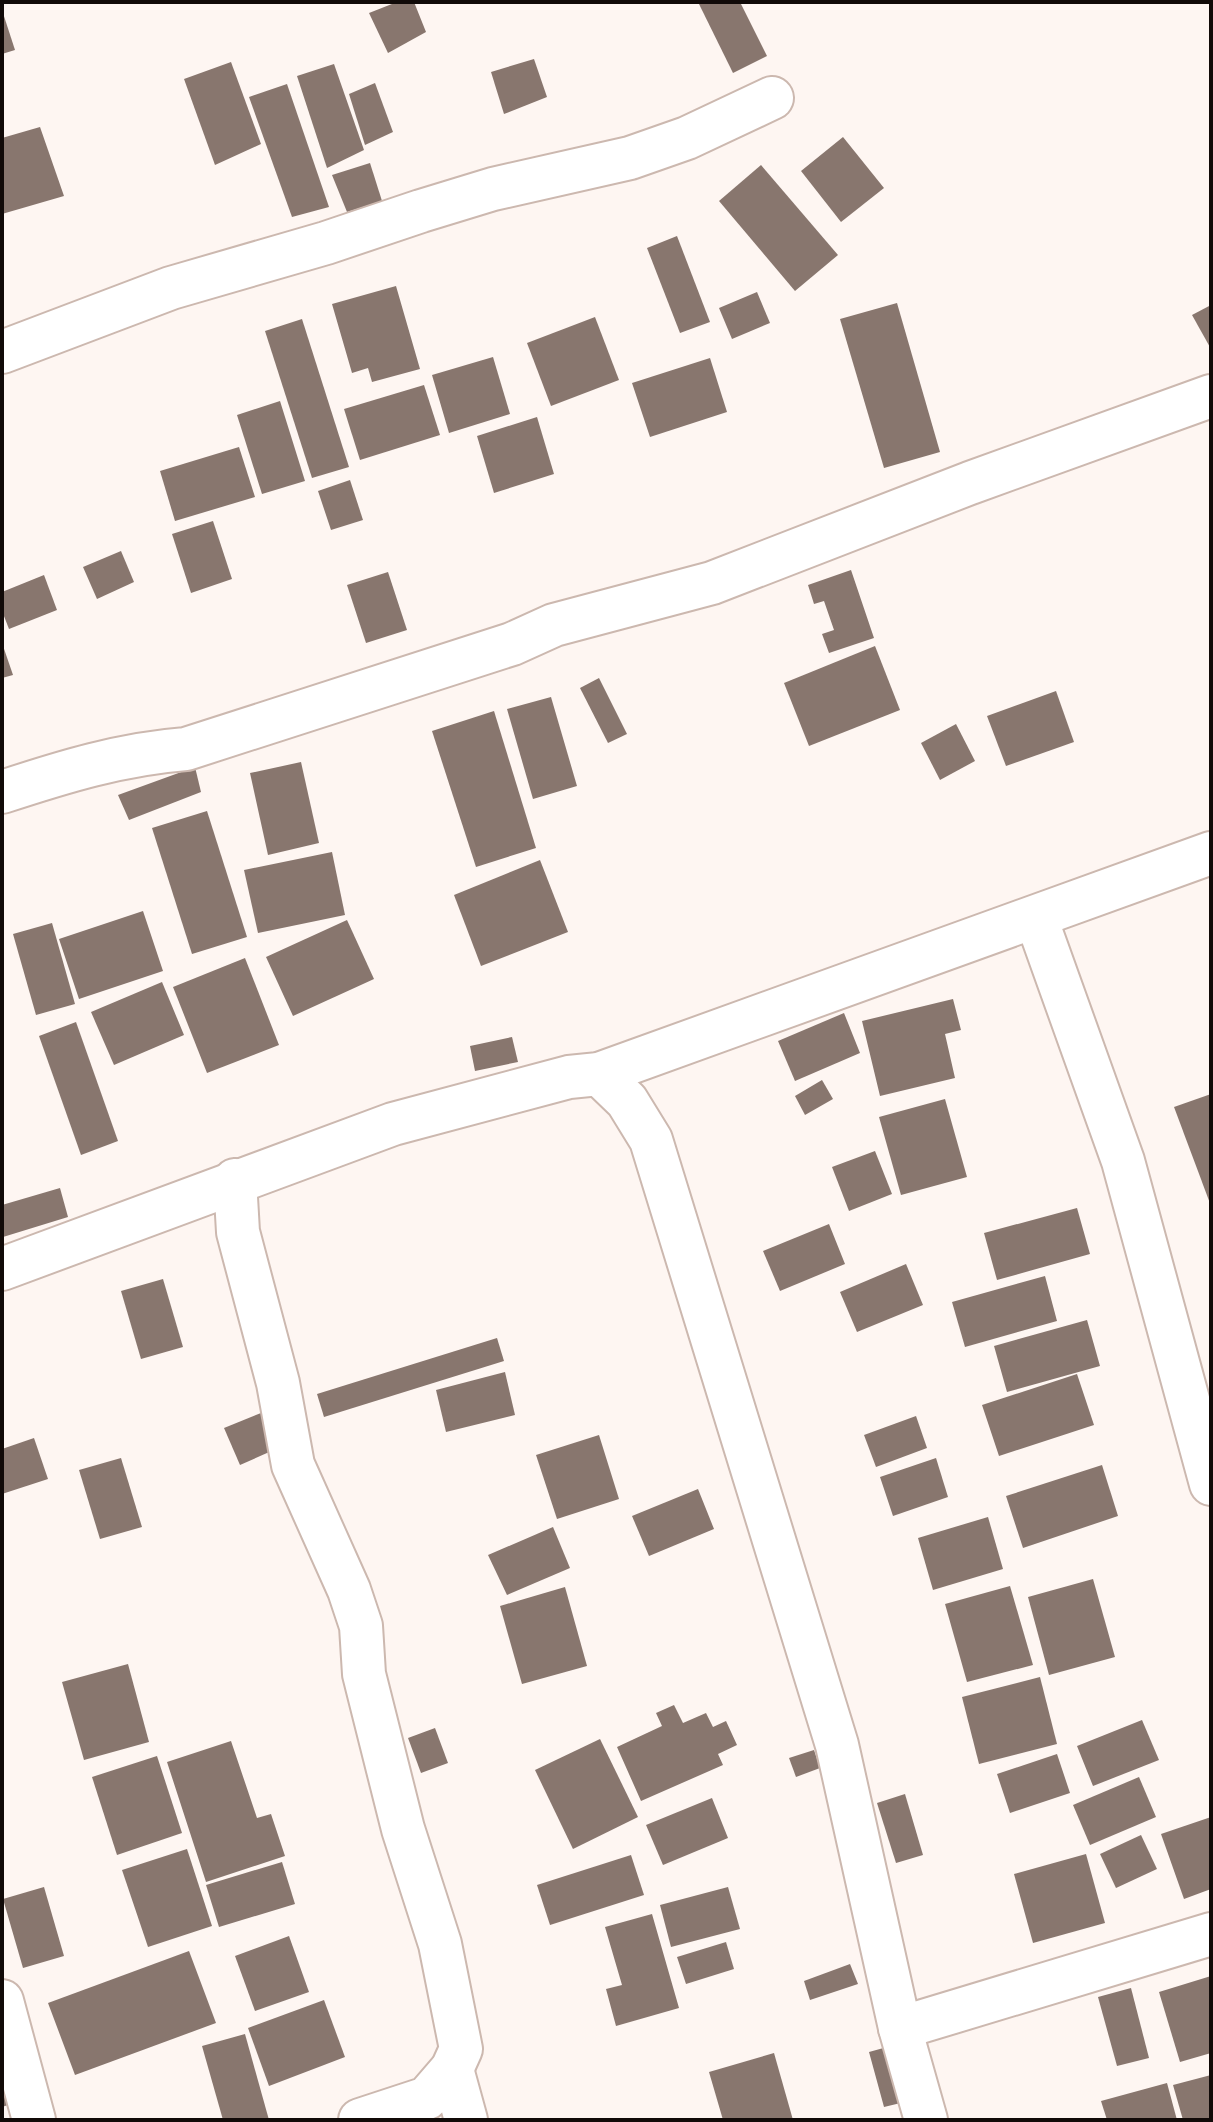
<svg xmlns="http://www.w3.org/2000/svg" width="1213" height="2122" viewBox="0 0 1213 2122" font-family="Jost,sans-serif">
<rect width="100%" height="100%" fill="#fef6f2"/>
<g fill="#88766e">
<path d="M397 2H414L426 32 388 53 369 13Z"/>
<path d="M698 2H740L767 56 733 73Z"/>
<path d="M2 10 15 50 2 54Z"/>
<path d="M534 59 547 97 504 114 491 72Z"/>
<path d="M231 62 261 144 215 165 184 79Z"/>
<path d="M334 64 364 150 327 168 297 76Z"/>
<path d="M375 83 393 132 365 145 349 94Z"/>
<path d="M287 84 329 207 292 217 249 97Z"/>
<path d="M40 127 64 196 2 214V138Z"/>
<path d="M843 137 884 188 841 222 801 171Z"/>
<path d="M370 163 382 201 347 212 332 175Z"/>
<path d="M761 165 838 255 795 291 719 201Z"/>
<path d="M677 236 710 322 680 333 647 248Z"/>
<path d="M396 286 420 369 372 382 368 368 352 373 332 304Z"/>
<path d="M757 292 770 323 732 339 719 308Z"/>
<path d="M897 303 940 452 884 468 840 319Z"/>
<path d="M1211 305V349L1192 315Z"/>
<path d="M595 317 619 380 551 406 527 343Z"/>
<path d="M302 319 349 467 312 478 265 331Z"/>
<path d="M493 357 510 414 449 433 432 375Z"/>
<path d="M710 358 727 412 650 437 632 383Z"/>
<path d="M424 385 440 435 360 460 344 409Z"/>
<path d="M280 401 305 481 262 494 237 415Z"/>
<path d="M537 417 554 474 494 493 477 436Z"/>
<path d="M239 447 255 497 175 521 160 471Z"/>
<path d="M350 480 363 520 331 530 318 491Z"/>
<path d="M213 521 232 579 191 593 172 534Z"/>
<path d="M121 551 134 582 97 599 83 567Z"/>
<path d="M851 570 874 638 829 653 822 634 834 630 824 601 814 604 808 585Z"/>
<path d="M388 572 407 630 366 643 347 585Z"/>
<path d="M44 575 57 610 9 629 2 611V592Z"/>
<path d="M2 643 13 675 2 678Z"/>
<path d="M875 646 900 710 809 746 784 683Z"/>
<path d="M599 678 627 734 608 743 580 688Z"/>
<path d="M1056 691 1074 742 1006 766 987 716Z"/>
<path d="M551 697 577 786 533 799 507 709Z"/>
<path d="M494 711 536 848 476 867 432 731Z"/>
<path d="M956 724 975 761 940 780 921 743Z"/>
<path d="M301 762 319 843 268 855 250 773Z"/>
<path d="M195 767 201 792 129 820 118 795Z"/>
<path d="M207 811 247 937 192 954 152 828Z"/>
<path d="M332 852 345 915 258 933 244 870Z"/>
<path d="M540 860 568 932 481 966 454 895Z"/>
<path d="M143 911 163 971 79 999 59 939Z"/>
<path d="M347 920 374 979 293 1016 266 957Z"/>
<path d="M52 923 75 1004 36 1015 13 934Z"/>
<path d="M245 958 279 1045 207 1073 173 987Z"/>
<path d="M162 982 184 1035 114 1065 91 1012Z"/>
<path d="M953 999 961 1030 945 1034 955 1078 880 1096 862 1021Z"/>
<path d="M844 1013 860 1053 795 1081 778 1041Z"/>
<path d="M76 1022 118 1141 81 1155 39 1036Z"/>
<path d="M512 1037 518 1062 475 1071 470 1046Z"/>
<path d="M822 1080 833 1099 805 1115 795 1096Z"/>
<path d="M1211 1094V1206L1174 1107Z"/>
<path d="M945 1099 967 1177 901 1195 879 1117Z"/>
<path d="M875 1151 892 1194 849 1211 832 1167Z"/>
<path d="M60 1188 68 1217 3 1237 2 1205Z"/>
<path d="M1077 1208 1090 1254 997 1280 984 1233Z"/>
<path d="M829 1224 845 1264 780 1291 763 1251Z"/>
<path d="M906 1264 923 1305 857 1332 840 1292Z"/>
<path d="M1045 1276 1057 1321 965 1347 952 1302Z"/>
<path d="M163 1279 183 1347 141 1359 121 1291Z"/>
<path d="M1087 1320 1100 1366 1007 1392 994 1346Z"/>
<path d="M497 1338 504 1361 324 1417 317 1394Z"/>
<path d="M505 1372 515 1415 446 1432 436 1390Z"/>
<path d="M1077 1374 1094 1425 999 1456 982 1405Z"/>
<path d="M261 1413 276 1449 240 1465 224 1428Z"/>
<path d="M916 1416 927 1448 876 1467 864 1435Z"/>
<path d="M599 1435 619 1499 557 1519 536 1455Z"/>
<path d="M34 1438 48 1479 2 1494V1449Z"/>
<path d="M121 1458 142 1527 100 1539 79 1470Z"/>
<path d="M936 1458 948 1497 893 1516 880 1477Z"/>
<path d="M1102 1465 1118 1516 1023 1548 1006 1496Z"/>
<path d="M698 1489 714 1529 649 1556 632 1516Z"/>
<path d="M988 1517 1003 1569 933 1590 918 1538Z"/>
<path d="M553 1527 570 1568 507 1595 488 1555Z"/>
<path d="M1093 1579 1115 1657 1049 1675 1028 1597Z"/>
<path d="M1010 1586 1033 1665 967 1682 945 1604Z"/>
<path d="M565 1587 587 1666 522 1684 500 1606Z"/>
<path d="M128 1664 149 1742 84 1760 62 1682Z"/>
<path d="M1040 1677 1057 1744 979 1764 962 1697Z"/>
<path d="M674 1705 683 1723 706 1713 713 1727 726 1721 737 1745 718 1754 723 1765 641 1801 617 1747 662 1726 656 1713Z"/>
<path d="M1142 1720 1159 1760 1093 1786 1077 1746Z"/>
<path d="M435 1728 448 1763 421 1773 408 1738Z"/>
<path d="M600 1739 638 1817 573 1849 535 1770Z"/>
<path d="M231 1741 257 1818 271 1814 285 1856 206 1882 167 1762Z"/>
<path d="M814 1750 820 1768 796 1777 789 1758Z"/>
<path d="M1057 1754 1070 1793 1010 1813 997 1774Z"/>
<path d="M157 1756 182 1833 117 1855 92 1777Z"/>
<path d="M1139 1777 1156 1817 1090 1845 1073 1805Z"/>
<path d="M905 1794 923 1855 896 1863 877 1803Z"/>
<path d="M712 1798 728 1838 663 1865 646 1825Z"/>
<path d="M1211 1817V1889L1184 1899 1161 1834Z"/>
<path d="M1141 1835 1157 1869 1116 1888 1100 1854Z"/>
<path d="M187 1849 212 1926 148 1947 122 1870Z"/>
<path d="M1086 1854 1105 1923 1033 1943 1014 1874Z"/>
<path d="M631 1855 644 1895 550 1925 537 1885Z"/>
<path d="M282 1862 295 1904 219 1927 206 1885Z"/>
<path d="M44 1887 64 1956 23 1968 3 1899Z"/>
<path d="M728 1887 740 1929 671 1947 660 1905Z"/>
<path d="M652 1914 679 2008 616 2026 606 1989 622 1985 605 1927Z"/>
<path d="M289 1936 309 1992 255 2011 235 1956Z"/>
<path d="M726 1942 734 1969 686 1984 677 1957Z"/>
<path d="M189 1951 216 2023 75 2075 48 2003Z"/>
<path d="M850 1964 858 1984 810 2000 804 1981Z"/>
<path d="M1211 1976V2053L1180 2062 1159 1992Z"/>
<path d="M1131 1988 1149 2058 1117 2066 1098 1997Z"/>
<path d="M324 2000 345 2057 269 2086 248 2028Z"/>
<path d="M245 2034 269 2120H223L202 2046Z"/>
<path d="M898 2044 913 2100 884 2107 869 2052Z"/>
<path d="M2 2053 17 2102 2 2107Z"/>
<path d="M774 2053 793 2120H723L709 2072Z"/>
<path d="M1211 2075V2120H1183L1173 2085Z"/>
<path d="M1167 2083 1177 2120H1107L1101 2101Z"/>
</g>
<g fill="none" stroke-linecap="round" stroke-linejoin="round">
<g stroke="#ccb8af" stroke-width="46">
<g id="minor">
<path d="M2 352 171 288 326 243 421 211 493 189 630 158 687 138 772 98"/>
<path d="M2 792C63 772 121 754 186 749L512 644 554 625 712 583 970 483 1211 396"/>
<path d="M1036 918 1123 1161 1211 1484"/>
<path d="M599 1074 627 1101 651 1140 837 1745 900 2028 926 2120"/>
<path d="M235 1180 238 1232 278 1383 293 1465 349 1590 361 1626 364 1674 403 1829 440 1944 461 2049 452 2069 427 2098 360 2120"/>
<path d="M2 1269 393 1124 569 1077 599 1074 1211 853"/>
<path d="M2 2001 34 2120"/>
<path d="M900 2028 1211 1934"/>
<path d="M452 2069 466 2120"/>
</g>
</g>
<use href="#minor" stroke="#fff" stroke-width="42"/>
</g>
<rect width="1213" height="2122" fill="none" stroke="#110a08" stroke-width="8"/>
</svg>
